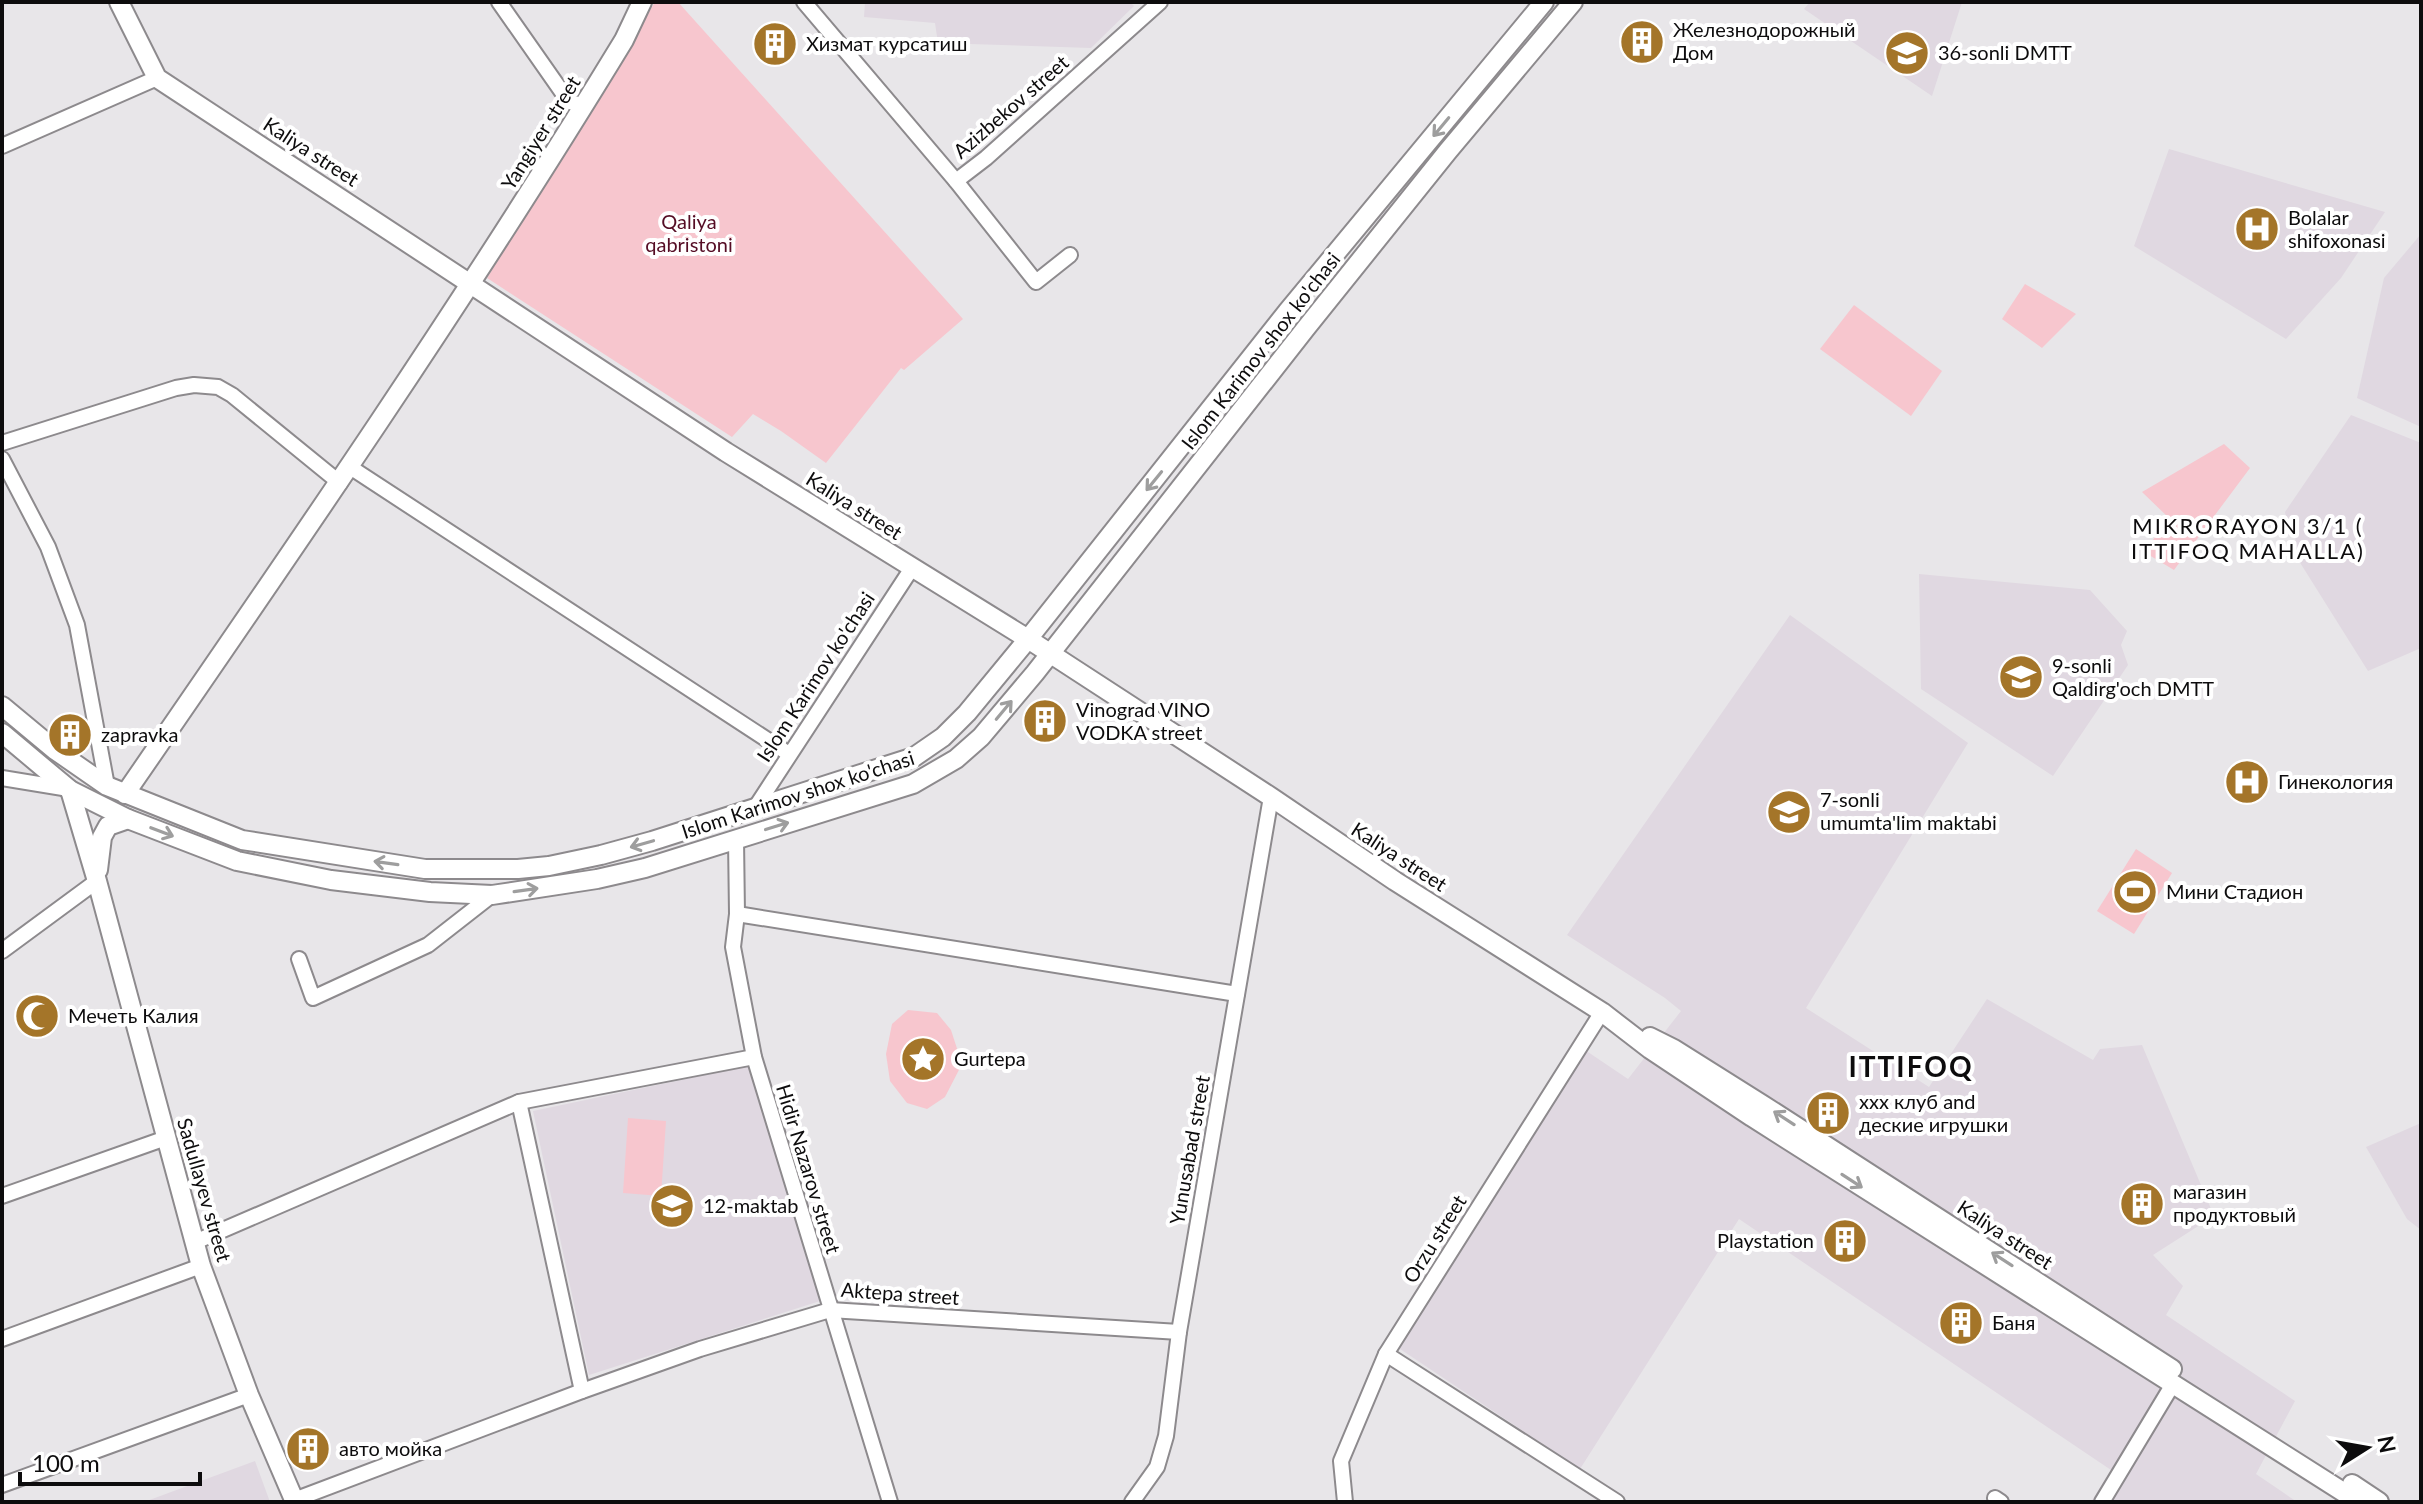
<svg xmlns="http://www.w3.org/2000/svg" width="2423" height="1504" viewBox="0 0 2423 1504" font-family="Lato,sans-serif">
<rect width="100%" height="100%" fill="#e8e6e9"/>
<g fill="#e0d8e1">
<path d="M865 2H1130L1134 6 1091 48 938 43 935 23 864 17Z"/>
<path d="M1810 2H1962L1932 96 1804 9Z"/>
<path d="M2169 149 2385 212 2341 278 2286 339 2134 246Z"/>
<path d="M2421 234V427L2357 398 2384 278Z"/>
<path d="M2351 415 2421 443V648L2368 671 2294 553 2296 534 2281 523 2286 517 2285 512Z"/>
<path d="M1919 574 2090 590 2127 631 2121 645 2128 665 2053 776 1921 689Z"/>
<path d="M1790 615 1968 743 1806 1008 1929 1087 1987 999 2093 1060 2100 1049 2142 1045 2214 1216 2153 1255 2183 1286 2166 1315 2295 1401 2256 1474 2297 1502H2091L2111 1470 1739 1219 1580 1469 1397 1347 1585 1050 1628 1079 1681 1011 1665 998 1567 935Z"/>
<path d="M748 1066 820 1301 589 1375 533 1111Z"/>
<path d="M2421 1123V1230L2407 1219 2366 1147Z"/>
<path d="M255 1461 270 1502H144Z"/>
</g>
<g fill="#f7c6ce">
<path d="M655 2H678L963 319 904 370 901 368 826 463 781 431 753 414 732 437 487 278Z"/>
<path d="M2025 284 2076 314 2042 348 2002 319Z"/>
<path d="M1854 305 1942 371 1911 416 1820 349Z"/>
<path d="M2224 444 2250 468 2174 570 2144 552 2169 518 2142 492Z"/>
<path d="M2136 849 2172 873 2134 934 2097 911Z"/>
<path d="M908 1010 937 1013 951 1030 962 1064 945 1097 927 1109 907 1103 890 1081 886 1054 892 1024Z"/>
<path d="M628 1118 666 1121 661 1196 623 1193Z"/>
</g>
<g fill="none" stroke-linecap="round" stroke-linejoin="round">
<g stroke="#8d8a8d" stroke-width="18">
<g id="street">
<path d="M499 2 569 102 584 105"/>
<path d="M804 2 956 181 986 158 1160 2"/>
<path d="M2 146 157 78"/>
<path d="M956 181 1036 282 1070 255"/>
<path d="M2 443 176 388 194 385 218 387 232 395 340 483"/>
<path d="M2 459 48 547 77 625 107 786"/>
<path d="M350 467 789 754"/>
<path d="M2 778 69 789"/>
<path d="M755 808 912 568"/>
<path d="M736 839 737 914 733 947 754 1057 890 1502"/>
<path d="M737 914 1237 994"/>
<path d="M2 951 97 881"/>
<path d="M299 959 313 998 428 945 492 895"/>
<path d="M519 1102 582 1391"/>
<path d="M2 1196 166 1138"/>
<path d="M195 1242 519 1102 754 1057"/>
<path d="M2 1339 201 1266"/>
<path d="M1386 1354 1617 1502"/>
<path d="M2 1485 249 1395"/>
<path d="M1995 1498 2001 1502"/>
<path d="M294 1500 582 1391 700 1349 830 1310 1179 1332"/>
<path d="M1132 1502 1157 1467 1166 1436 1179 1332 1271 797"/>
<path d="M1345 1502 1341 1461 1386 1354 1602 1012"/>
<path d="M2102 1502 2173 1384"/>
</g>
</g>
<g stroke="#8d8a8d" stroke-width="22">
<g id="secondary">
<path d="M119 2 157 78 726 452 1028 639 1271 797 1395 881 1602 1012 1650 1049 1752 1117 2359 1502"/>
<path d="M2 706 55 750 107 786 242 840 425 869H518L549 866 601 855 652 841 914 757 943 737 967 713 1028 639 1287 312 1544 2"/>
<path d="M2 733 70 790 128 819 237 861 331 880 430 892 492 895 597 879 645 868 913 784 956 759 981 737 1035 673 1306 328 1448 151 1573 2"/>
<path d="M70 790 97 881 201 1266 249 1395 295 1502"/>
<path d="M125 794C296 546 467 298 624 40L642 2"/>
<path d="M98 870 102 837 108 826 128 819"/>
<path d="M1650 1037 1674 1049 1763 1105 2172 1369"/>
<path d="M2352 1484 2379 1502"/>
</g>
</g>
<use href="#street" stroke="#fff" stroke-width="14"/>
<use href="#secondary" stroke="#fff" stroke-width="18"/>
</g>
<defs><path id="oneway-shaft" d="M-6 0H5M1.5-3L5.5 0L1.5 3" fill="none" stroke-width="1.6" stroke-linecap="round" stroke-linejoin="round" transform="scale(2)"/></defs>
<g stroke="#9e9e9e">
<use href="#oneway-shaft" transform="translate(1441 127) rotate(130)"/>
<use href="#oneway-shaft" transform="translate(1154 481) rotate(129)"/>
<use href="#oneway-shaft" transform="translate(1004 710) rotate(-50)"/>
<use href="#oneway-shaft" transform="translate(777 826) rotate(-17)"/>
<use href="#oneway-shaft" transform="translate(162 832) rotate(21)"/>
<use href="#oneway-shaft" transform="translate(642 844) rotate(164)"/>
<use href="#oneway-shaft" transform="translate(386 863) rotate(-172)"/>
<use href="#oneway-shaft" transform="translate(526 890) rotate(-8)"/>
<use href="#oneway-shaft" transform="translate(1784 1118) rotate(-147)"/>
<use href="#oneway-shaft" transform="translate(1852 1181) rotate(33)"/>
<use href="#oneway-shaft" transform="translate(2002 1259) rotate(-147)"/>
</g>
<defs>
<g id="building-disc" transform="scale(2.3)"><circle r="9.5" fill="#a47529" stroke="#fff"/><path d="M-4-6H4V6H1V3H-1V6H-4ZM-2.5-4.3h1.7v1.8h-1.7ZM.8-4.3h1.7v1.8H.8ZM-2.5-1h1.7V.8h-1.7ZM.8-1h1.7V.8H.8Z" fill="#fff"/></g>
<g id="school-disc" transform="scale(2.3)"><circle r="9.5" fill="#a47529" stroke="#fff"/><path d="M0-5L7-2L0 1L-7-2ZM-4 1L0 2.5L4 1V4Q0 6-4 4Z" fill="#fff"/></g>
<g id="hospital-disc" transform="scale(2.3)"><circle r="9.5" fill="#a47529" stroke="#fff"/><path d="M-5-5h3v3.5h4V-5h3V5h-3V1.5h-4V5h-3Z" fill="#fff"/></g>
<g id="stadium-disc" transform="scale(2.3)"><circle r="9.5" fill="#a47529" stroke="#fff"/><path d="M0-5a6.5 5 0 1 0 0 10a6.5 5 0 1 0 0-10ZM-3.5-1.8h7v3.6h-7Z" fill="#fff"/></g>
<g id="mosque-disc" transform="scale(2.3)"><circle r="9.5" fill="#a47529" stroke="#fff"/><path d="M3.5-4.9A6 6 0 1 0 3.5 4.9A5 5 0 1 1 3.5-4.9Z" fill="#fff"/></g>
<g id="sight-disc" transform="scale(2.3)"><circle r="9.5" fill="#a47529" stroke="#fff"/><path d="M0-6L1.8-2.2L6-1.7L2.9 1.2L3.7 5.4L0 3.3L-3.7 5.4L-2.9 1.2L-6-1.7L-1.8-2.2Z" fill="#fff"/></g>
</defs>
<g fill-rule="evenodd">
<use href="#building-disc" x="1642" y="42"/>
<use href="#building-disc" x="775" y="44"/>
<use href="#school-disc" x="1907" y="53"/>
<use href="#hospital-disc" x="2257" y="229"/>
<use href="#school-disc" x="2021" y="677"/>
<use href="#building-disc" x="1045" y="721"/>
<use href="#building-disc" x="70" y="735"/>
<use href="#hospital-disc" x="2247" y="782"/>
<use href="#school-disc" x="1789" y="812"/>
<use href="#stadium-disc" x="2135" y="892"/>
<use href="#mosque-disc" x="37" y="1016"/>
<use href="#sight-disc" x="923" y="1059"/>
<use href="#building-disc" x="1828" y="1113"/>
<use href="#building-disc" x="2142" y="1204"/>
<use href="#school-disc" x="672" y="1206"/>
<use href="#building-disc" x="1845" y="1241"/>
<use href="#building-disc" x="1961" y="1323"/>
<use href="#building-disc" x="308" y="1449"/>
</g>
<g text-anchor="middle" stroke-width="8" stroke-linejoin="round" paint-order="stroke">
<g font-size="20" fill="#0d0c0d" stroke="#fff" text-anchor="start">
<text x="1673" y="37">Железнодорожный<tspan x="1673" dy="23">Дом</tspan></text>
<text x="806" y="51">Хизмат курсатиш</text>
<text x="1938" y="60">36-sonli DMTT</text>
<text x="2288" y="225">Bolalar<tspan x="2288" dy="23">shifoxonasi</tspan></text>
<text x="2052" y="673">9-sonli<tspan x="2052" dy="23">Qaldirg'och DMTT</tspan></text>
<text x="1076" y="717">Vinograd VINO<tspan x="1076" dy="23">VODKA street</tspan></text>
<text x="101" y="742">zapravka</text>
<text x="2278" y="789">Гинекология</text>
<text x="1820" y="807">7-sonli<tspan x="1820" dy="23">umumta'lim maktabi</tspan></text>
<text x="2166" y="899">Мини Стадион</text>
<text x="68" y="1023">Мечеть Калия</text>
<text x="954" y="1066">Gurtepa</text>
<text x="1859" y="1109">ххх клуб and<tspan x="1859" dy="23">деские игрушки</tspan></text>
<text x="2173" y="1199">магазин<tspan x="2173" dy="23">продуктовый</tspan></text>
<text x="703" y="1213">12-maktab</text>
<text x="1814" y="1248" text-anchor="end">Playstation</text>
<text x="1992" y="1330">Баня</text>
<text x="339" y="1456">авто мойка</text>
</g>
<g font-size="20" fill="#0d0c0d" stroke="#fff">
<text transform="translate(1011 107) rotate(-41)" y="7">Azizbekov street</text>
<text transform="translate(541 133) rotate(-58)" y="7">Yangiyer street</text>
<text transform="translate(311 152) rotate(33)" y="7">Kaliya street</text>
<text transform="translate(1261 351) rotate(-52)" y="7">Islom Karimov shox ko'chasi</text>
<text transform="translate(854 506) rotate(32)" y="7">Kaliya street</text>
<text transform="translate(816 677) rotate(-57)" y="7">Islom Karimov ko'chasi</text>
<text transform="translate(798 795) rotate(-18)" y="7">Islom Karimov shox ko'chasi</text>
<text transform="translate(1399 857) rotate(33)" y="7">Kaliya street</text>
<text transform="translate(1190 1150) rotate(-80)" y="7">Yunusabad street</text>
<text transform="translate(808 1169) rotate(73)" y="7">Hidir Nazarov street</text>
<text transform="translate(204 1190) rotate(74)" y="7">Sadullayev street</text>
<text transform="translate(2005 1235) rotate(33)" y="7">Kaliya street</text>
<text transform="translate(1435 1239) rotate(-58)" y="7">Orzu street</text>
<text transform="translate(900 1294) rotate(4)" y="7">Aktepa street</text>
</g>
<g font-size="20" fill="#550d25" stroke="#fff">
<text x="689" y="229">Qaliya<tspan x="689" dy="23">qabristoni</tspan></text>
</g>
<g font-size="22" letter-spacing="2" fill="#0d0c0d" stroke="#fff">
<text x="2248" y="534">MIKRORAYON 3/1 (<tspan x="2248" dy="25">ITTIFOQ MAHALLA)</tspan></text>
</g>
<g font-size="28" font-weight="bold" letter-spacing="2" fill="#0d0c0d" stroke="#fff">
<text x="1911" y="1077">ITTIFOQ</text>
</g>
</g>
<rect width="2423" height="1504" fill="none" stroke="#0d0c0d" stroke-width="8"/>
<g transform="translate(2367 1448) rotate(79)" stroke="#ffffff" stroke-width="6" paint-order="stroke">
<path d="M0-6L14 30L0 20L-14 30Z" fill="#0d0c0d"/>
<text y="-12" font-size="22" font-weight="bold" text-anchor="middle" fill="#0d0c0d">N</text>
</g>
<path d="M20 1472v12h180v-12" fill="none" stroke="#0d0c0d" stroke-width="4"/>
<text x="32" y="1472" font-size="24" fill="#0d0c0d" stroke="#ffffff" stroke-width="6" paint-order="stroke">100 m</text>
</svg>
